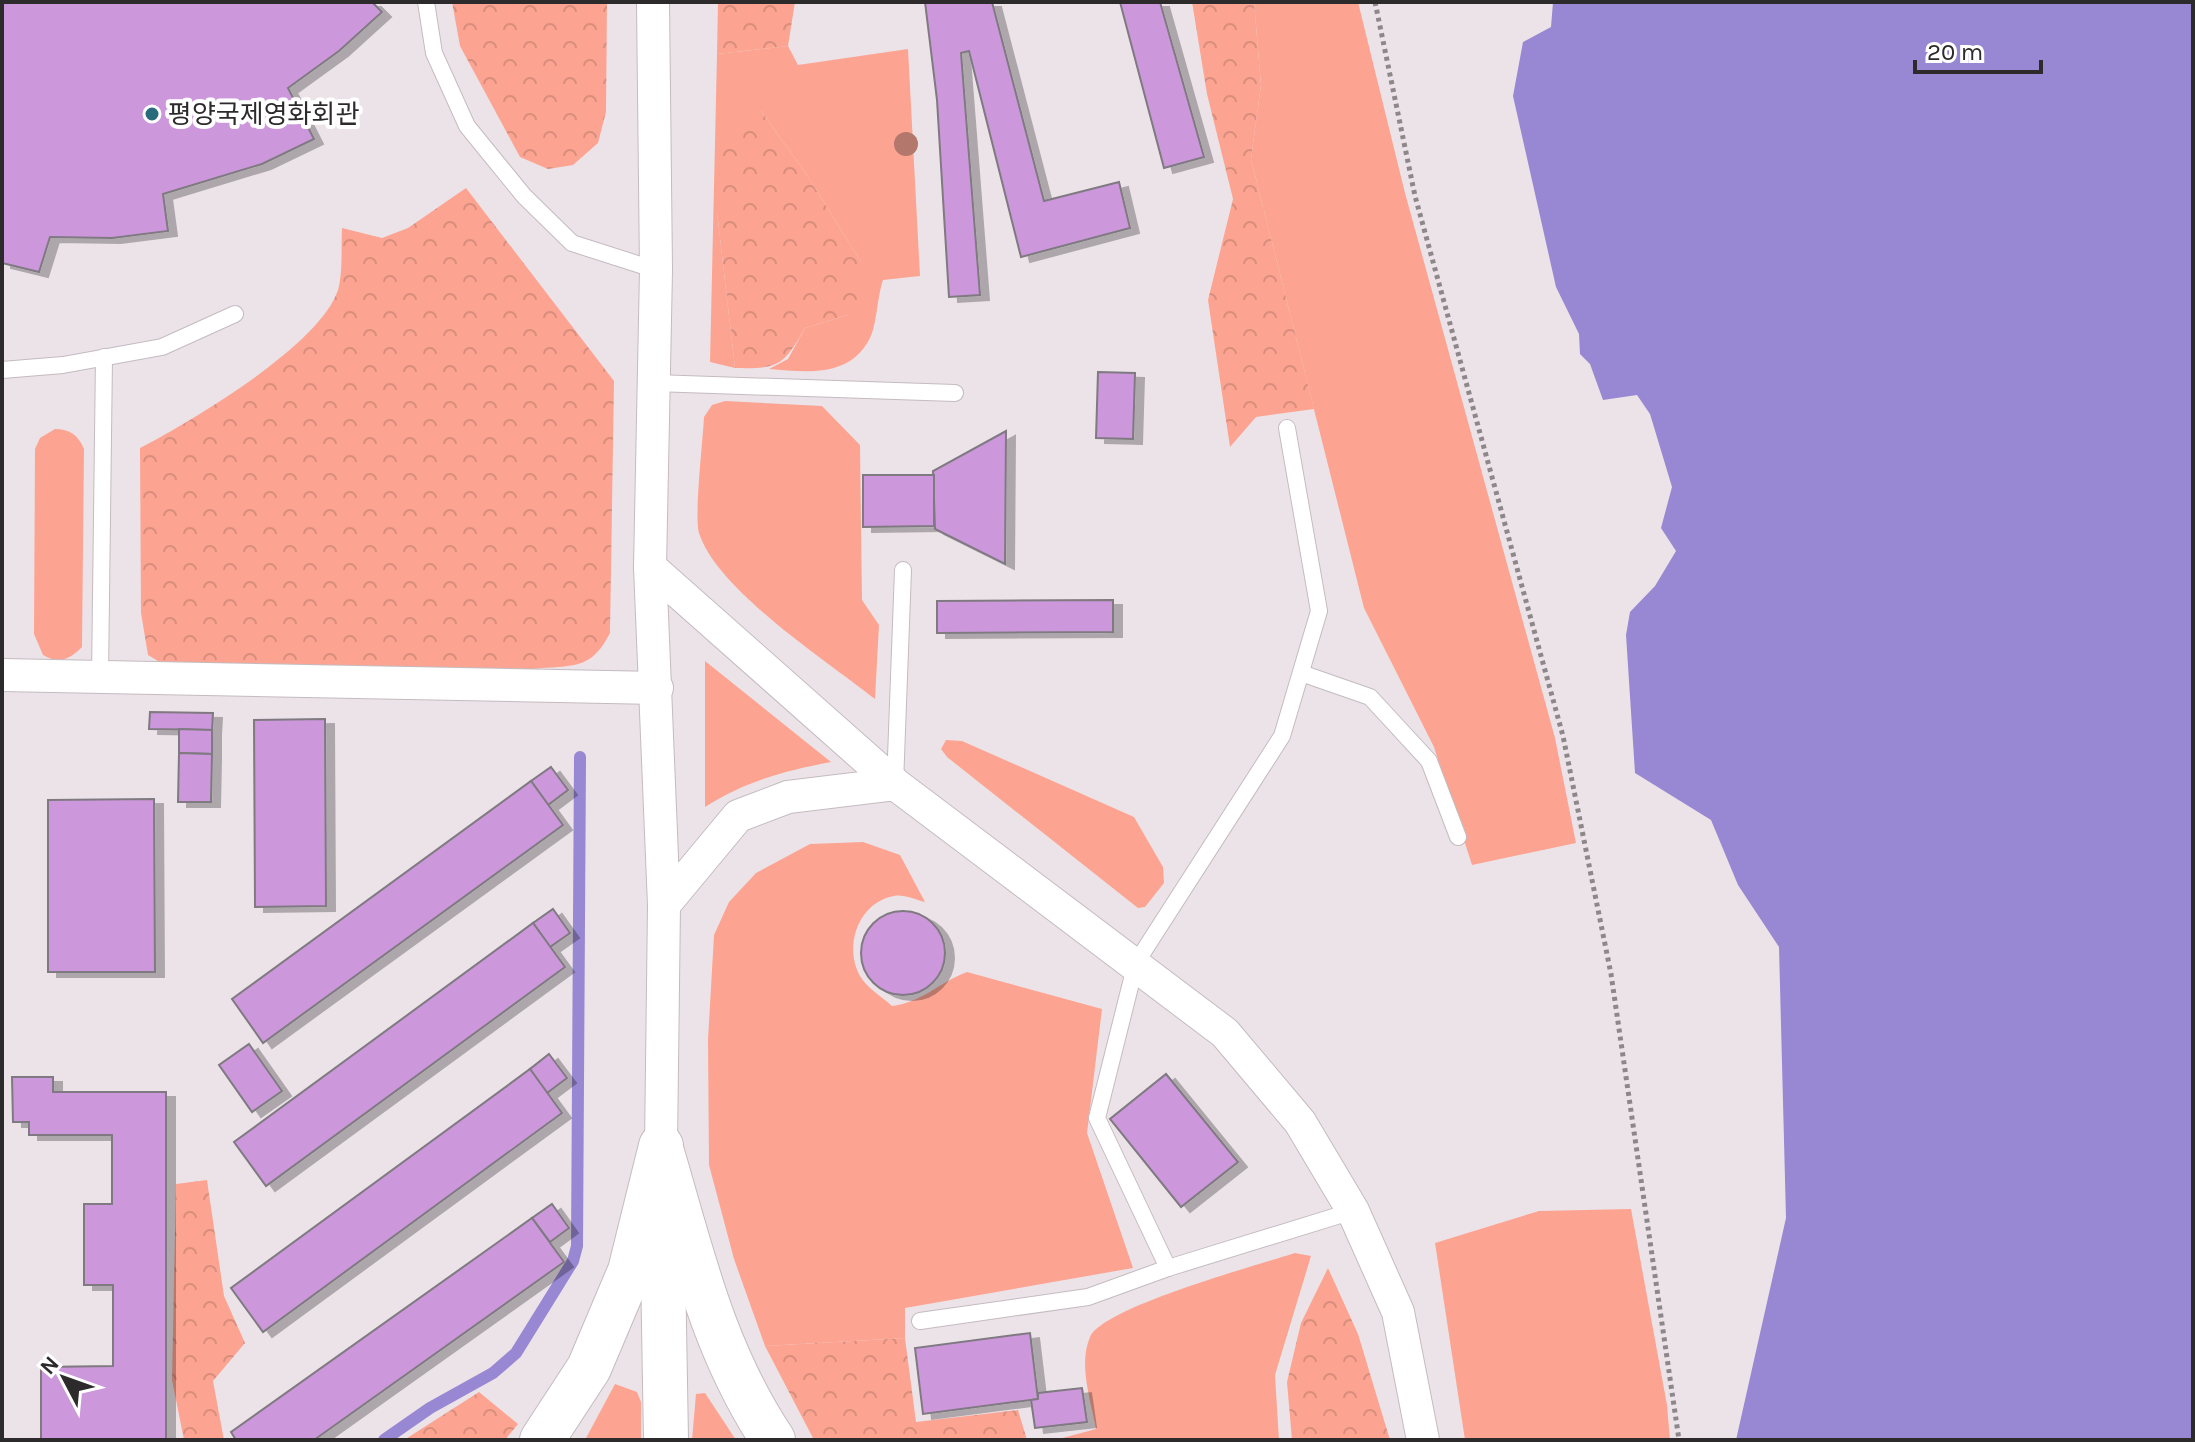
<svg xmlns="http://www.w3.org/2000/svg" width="2195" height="1442" viewBox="0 0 2195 1442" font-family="Karla,'Noto Sans KR',sans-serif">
<defs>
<pattern id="forest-crowns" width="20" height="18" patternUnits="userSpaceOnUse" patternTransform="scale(2)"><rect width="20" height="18" fill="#fca491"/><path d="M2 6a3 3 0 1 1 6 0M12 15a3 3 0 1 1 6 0" fill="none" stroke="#d88d7d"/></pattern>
<filter id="shadow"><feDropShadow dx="9" dy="5" stdDeviation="0" flood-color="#0004"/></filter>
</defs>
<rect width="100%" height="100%" fill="#ece3e8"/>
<g fill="#fca491">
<path d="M1254 2H1358L1405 193 1555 738 1576 843 1472 865 1434 747 1364 608 1251 159 1261 85Z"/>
<path d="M788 46 798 65 908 49 920 276 883 280C877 297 877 326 869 340 848 378 806 372 769 369L788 359 805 328 848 315 861 262 805 172 761 111 717 212 735 368 710 362 717 54Z"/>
<path d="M725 401 822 406 860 445 862 600 879 625 875 699C827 661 717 590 699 533 694 517 703 439 704 417L712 405Z"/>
<path d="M55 429C70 429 78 435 84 449L82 647C69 660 59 664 43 655L34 634 35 449 40 438Z"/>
<path d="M705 661 831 762C784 771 746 781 705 807Z"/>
<path d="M946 740 962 741 1134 817 1163 867 1164 883 1145 907 1138 908 947 757 941 749Z"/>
<path d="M863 842 900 855 925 902C916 900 903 894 894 896 859 902 843 946 860 976 866 987 882 997 892 1006 921 1003 940 982 967 972L1102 1009 1087 1133 1133 1268 905 1308V1338L765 1346 734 1259 709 1165 708 1040 714 935 729 902 756 873 810 844Z"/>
<path d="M1631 1209 1667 1405 1670 1440H1465L1435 1243 1539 1211Z"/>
<path d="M1295 1253 1311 1256 1275 1375 1279 1440H1055L1096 1429C1091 1400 1078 1365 1090 1337 1103 1307 1258 1265 1295 1253Z"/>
<path d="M615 1384 637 1392 641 1402V1440H585Z"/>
<path d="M705 1393 736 1440H692L696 1394Z"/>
</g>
<g fill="url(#forest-crowns)">
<path d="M452 2H607L606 112 598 143 573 165 548 169 520 157 460 46Z"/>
<path d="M718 2H795L788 46 717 54Z"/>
<path d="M1192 2H1254L1261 85 1251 159 1314 409 1256 417 1230 447 1208 300 1233 199 1207 94Z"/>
<path d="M761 111 805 172 861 262 865 298 848 315 805 328C783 366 779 369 735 368L717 212 718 135Z"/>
<path d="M466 188 614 381 610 633C591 671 572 665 533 669L166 666 148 655 141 613 140 448C192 421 320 345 338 290 343 272 341 247 342 228L382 238 408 228Z"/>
<path d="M207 1180 224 1296 245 1343 213 1381 224 1440H184L172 1380 176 1184Z"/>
<path d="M1328 1268 1358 1334 1390 1440H1292L1287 1382 1301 1323Z"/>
<path d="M905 1338 916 1422 1018 1410 1027 1440H814L765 1346Z"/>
<path d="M479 1392 518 1424 505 1440H404Z"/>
</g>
<path fill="#9887d2" d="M1553 2H2193V1440H1736L1786 1218 1779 947 1738 885 1711 820 1635 773 1626 635 1630 612 1655 586 1676 551 1661 528 1672 487 1650 414 1637 395 1603 400 1590 364 1580 354 1579 334 1556 287 1513 96 1523 42 1551 27Z"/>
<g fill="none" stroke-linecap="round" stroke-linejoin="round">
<path stroke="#9887d2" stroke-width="12" d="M384 1440 430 1408 493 1373 516 1353 573 1261 577 1246 580 757"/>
</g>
<g fill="#cc97db" stroke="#7f7a81" stroke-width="2" filter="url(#shadow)">
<path d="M2 2H372L382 12 339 51 288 88 314 139 262 164 163 194 168 231 112 238 50 237 39 272 2 263Z"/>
<path d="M925 2H992L1044 201 1119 182 1130 228 1021 257 969 51 961 53 980 295 949 297 937 100Z"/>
<path d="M1120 2H1160L1204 157 1164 168Z"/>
<path d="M1098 372 1135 373 1133 439 1096 438Z"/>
<path d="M1006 431 1005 564 935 529 933 471Z"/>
<path d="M863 475H934V526L863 527Z"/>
<path d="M1113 600V632L937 633V601Z"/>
<path d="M150 712 213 713 212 730 149 729Z"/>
<path d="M325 719 326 906 255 907 254 720Z"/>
<path d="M179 729 212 730V754L179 753Z"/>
<path d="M179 753 212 754 211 802H178Z"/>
<path d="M551 767 568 790 548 805 531 781Z"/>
<path d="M531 781 563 825 263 1043 232 999Z"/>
<path d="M154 799 155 972H48V800Z"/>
<path d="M553 909 570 933 550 947 533 923Z"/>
<circle cx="903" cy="953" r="42"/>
<path d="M533 923 565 967 266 1186 234 1142Z"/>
<path d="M249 1044 282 1091 252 1112 219 1065Z"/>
<path d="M549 1054 567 1078 547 1093 530 1069Z"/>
<path d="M530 1069 562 1113 263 1332 231 1288Z"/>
<path d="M1166 1074 1238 1162 1181 1207 1110 1119Z"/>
<path d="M12 1077H53V1092H166V1440H41V1367L113 1366V1285H84V1204H112V1135H29V1122H13Z"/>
<path d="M552 1204 569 1228 550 1242 532 1218Z"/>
<path d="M532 1218 564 1262 314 1440H236L231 1432Z"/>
<path d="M1030 1333 1038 1399 923 1414 915 1348Z"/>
<path d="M1082 1388 1087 1422 1035 1428 1031 1400 1038 1399V1393Z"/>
</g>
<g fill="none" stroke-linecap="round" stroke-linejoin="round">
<g stroke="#c4bbc0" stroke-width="18">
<g id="lane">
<path d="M426 2 434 53 467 126 524 196 572 243 656 270"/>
<path d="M2 370 63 365 162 347 235 314"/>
<path d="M654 383 955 393"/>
<path d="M1301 673 1370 697 1429 761 1458 837"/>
<path d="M100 677 104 357"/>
<path d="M895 784 903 570"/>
<path d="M1168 1268 1097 1118 1136 963 1282 736 1319 611 1287 428"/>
<path d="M920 1321 1088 1297 1168 1268 1353 1211"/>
</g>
</g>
<g stroke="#c4bbc0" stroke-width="34">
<g id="street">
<path d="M653 2 656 270 650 567 664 905 661 1146"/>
<path d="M650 567 895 784"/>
<path d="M2 675 657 688"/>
<path d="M664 905 738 816 788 797 895 784 1225 1033 1300 1122 1353 1211 1398 1312 1423 1440"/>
</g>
</g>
<g stroke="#c4bbc0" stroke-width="46">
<g id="primary">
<path d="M661 1149C692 1253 712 1348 773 1440"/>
<path d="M662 1209 666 1440"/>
<path d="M542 1440 589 1368 630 1271 661 1146"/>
</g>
</g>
<path stroke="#8e878a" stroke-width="5" stroke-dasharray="4 4" stroke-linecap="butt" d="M1375 2 1415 196 1563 736 1611 974 1679 1440"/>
<use href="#lane" stroke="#fff" stroke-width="16"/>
<use href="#street" stroke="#fff" stroke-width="32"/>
<use href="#primary" stroke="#fff" stroke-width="44"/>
</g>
<circle fill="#b3776c" cx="906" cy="144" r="12"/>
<circle fill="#286b7d" stroke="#fff" stroke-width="3" cx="152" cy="114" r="8"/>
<g text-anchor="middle" stroke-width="8" stroke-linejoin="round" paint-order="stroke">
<g font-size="26" fill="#2d2a2b" stroke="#fff" text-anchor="start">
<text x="168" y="123">평양국제영화회관</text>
</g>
</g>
<rect width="2195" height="1442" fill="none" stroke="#2d2a2b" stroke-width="8"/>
<g transform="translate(64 1378) rotate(311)" stroke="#ffffff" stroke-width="6" paint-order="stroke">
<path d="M0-6L14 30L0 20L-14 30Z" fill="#2d2a2b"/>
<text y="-12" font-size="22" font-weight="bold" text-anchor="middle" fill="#2d2a2b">N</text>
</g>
<path d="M1915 60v12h126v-12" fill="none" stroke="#2d2a2b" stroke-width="4"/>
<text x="1927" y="60" font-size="24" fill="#2d2a2b" stroke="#ffffff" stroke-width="6" paint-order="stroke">20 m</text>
</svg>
